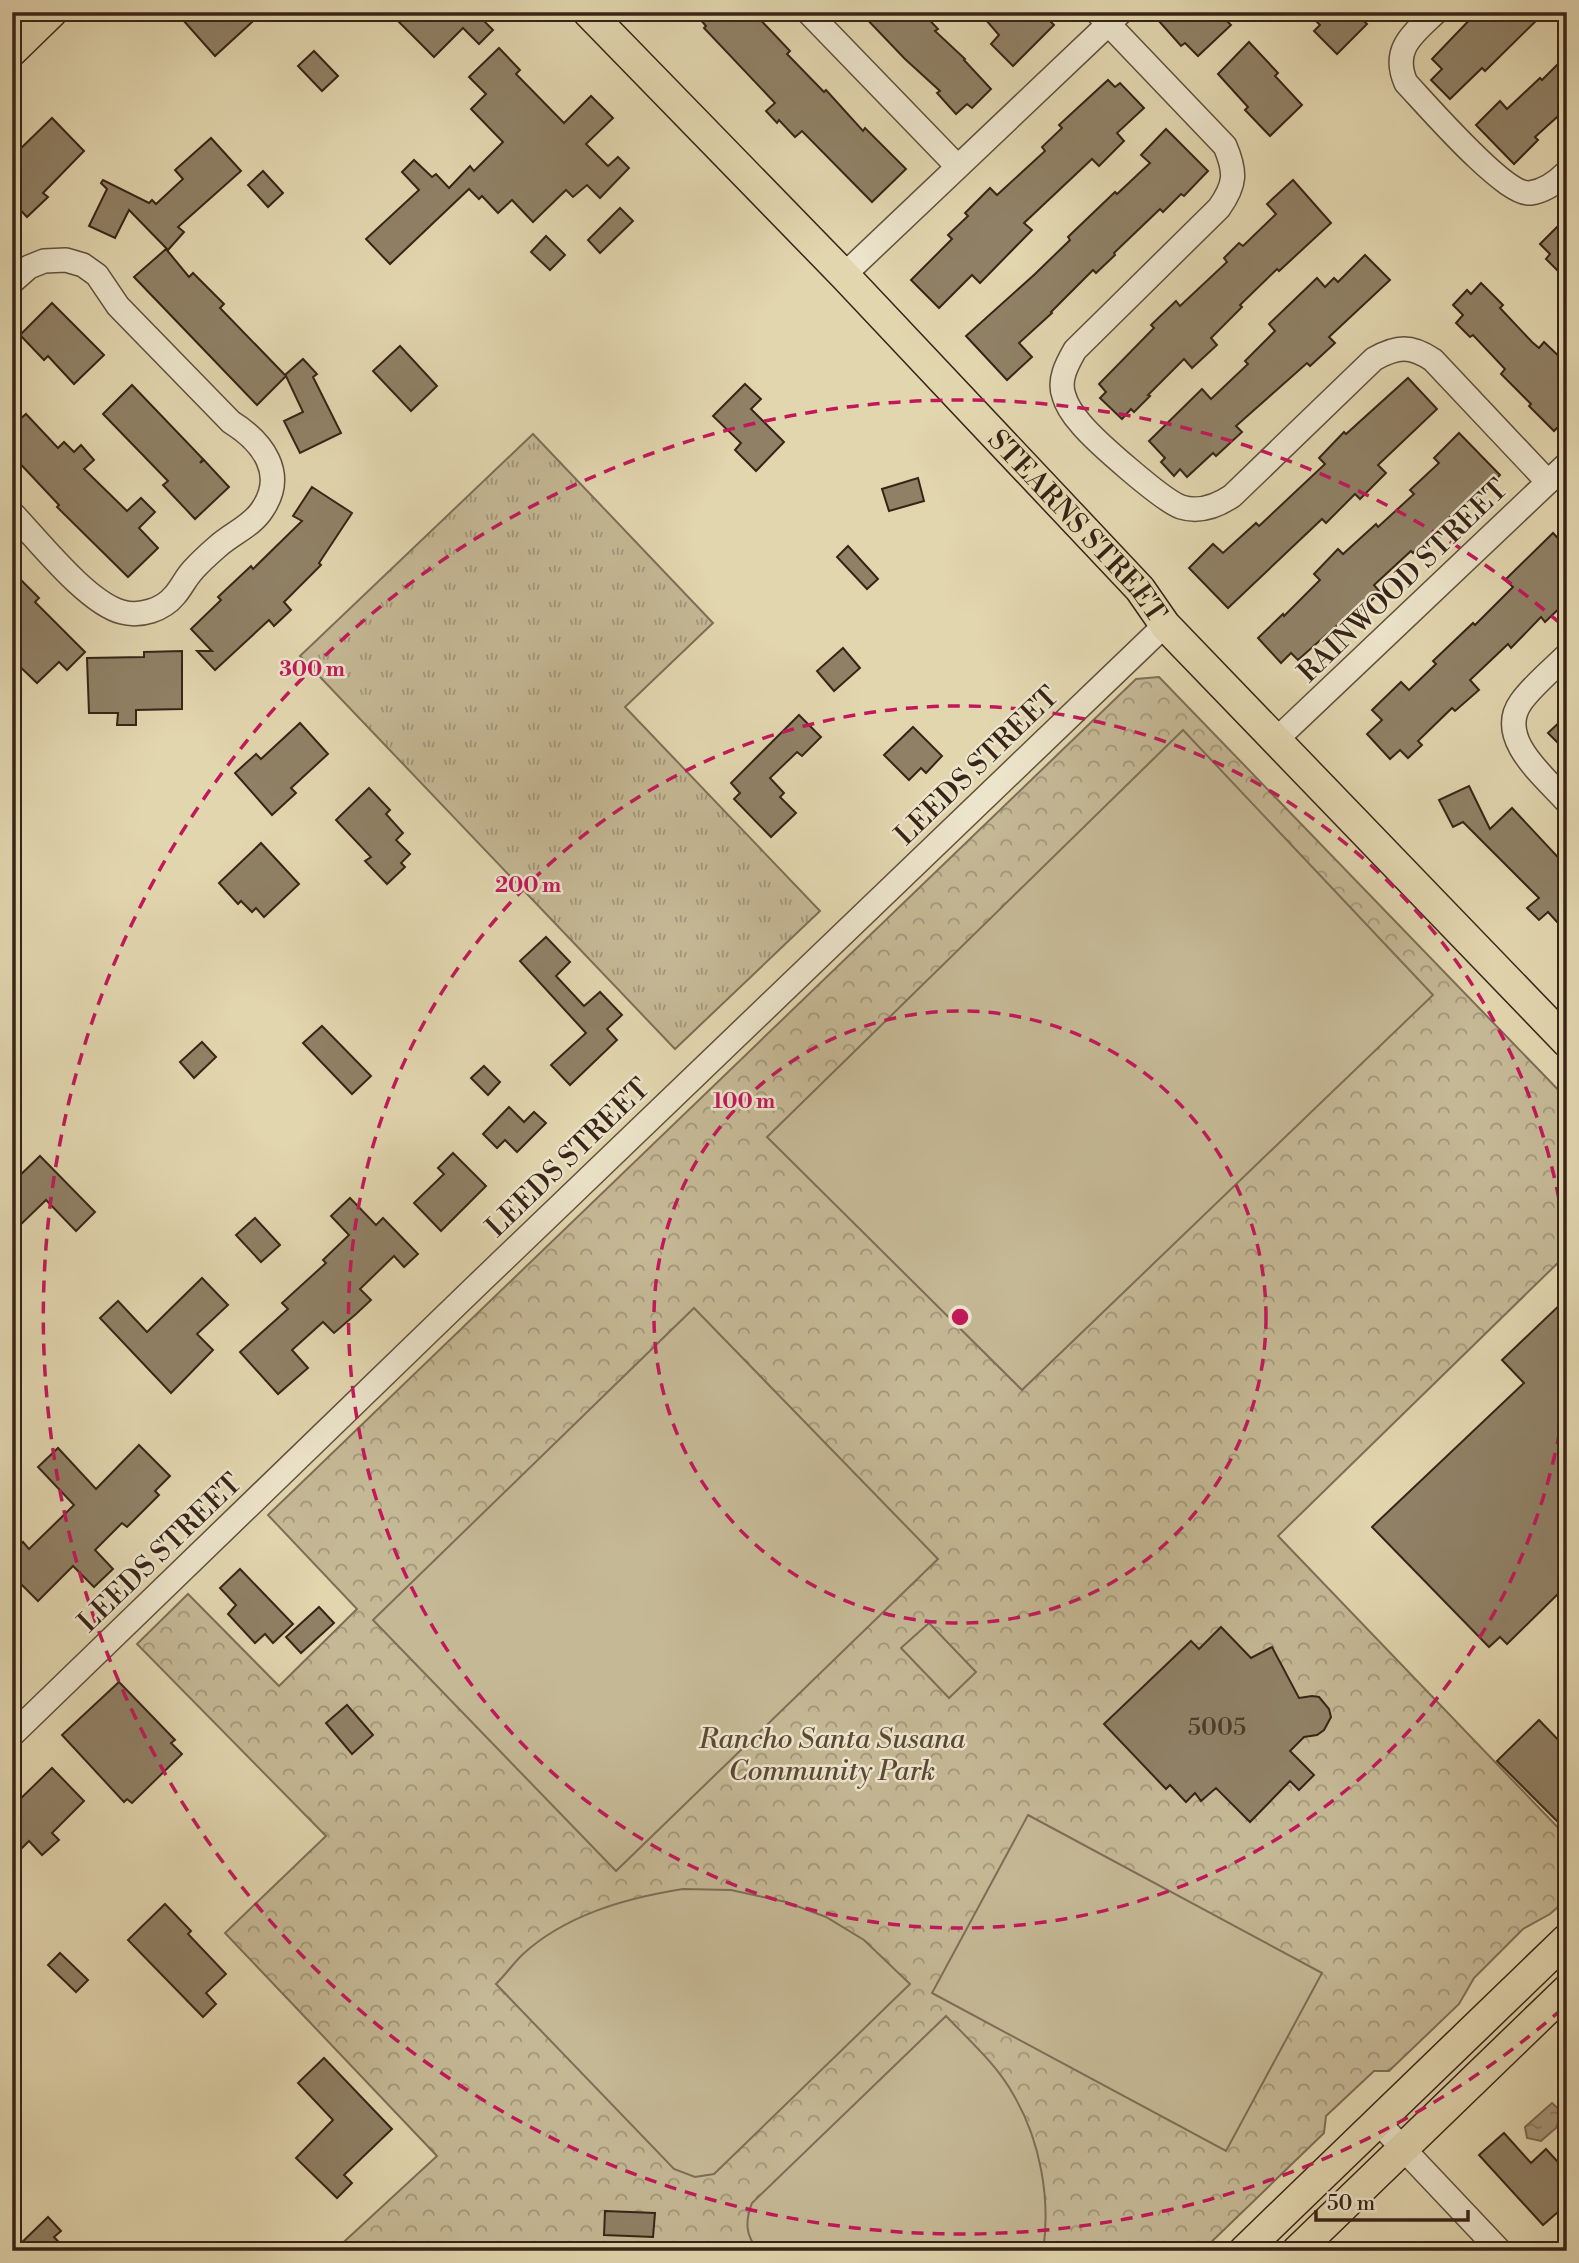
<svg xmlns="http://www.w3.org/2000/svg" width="1579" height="2263" viewBox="0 0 1579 2263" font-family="'Libre Bodoni',serif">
<defs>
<pattern id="grass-tufts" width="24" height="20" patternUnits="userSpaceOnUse" patternTransform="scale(1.75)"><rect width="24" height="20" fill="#c5b895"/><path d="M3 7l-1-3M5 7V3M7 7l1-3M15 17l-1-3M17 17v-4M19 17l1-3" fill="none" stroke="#a19579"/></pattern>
<pattern id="park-crowns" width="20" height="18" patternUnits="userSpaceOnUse" patternTransform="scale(1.75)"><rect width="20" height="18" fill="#c5b895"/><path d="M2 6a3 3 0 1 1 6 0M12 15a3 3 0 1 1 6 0" fill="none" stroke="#a19579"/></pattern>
<pattern id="water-ripples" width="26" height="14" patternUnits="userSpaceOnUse" patternTransform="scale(1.75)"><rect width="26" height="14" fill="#a8997b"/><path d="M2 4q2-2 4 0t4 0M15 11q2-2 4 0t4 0" fill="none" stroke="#8a7d64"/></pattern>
</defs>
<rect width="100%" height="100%" fill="#e2d6af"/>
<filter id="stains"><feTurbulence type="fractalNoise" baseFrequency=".00286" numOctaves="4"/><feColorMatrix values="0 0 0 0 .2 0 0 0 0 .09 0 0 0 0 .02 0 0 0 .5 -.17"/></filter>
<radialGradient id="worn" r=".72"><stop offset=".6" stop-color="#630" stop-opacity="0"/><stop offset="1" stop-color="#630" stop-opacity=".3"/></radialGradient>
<path fill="url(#grass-tufts)" stroke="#7e6e56" stroke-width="2" d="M533 434 713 623 625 707 820 911 675 1049 300 656Z"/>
<path fill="url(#park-crowns)" stroke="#7e6e56" stroke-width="2" d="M1159 677 1567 1099V1254L1278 1536 1567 1837V1899L1550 1914 1523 1929 1474 1978 1459 2004 1389 2071H1374L1326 2116 1324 2133 1202 2251H334L437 2156 225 1933 326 1836 137 1644 188 1594 279 1686 357 1609 268 1515 1136 679Z"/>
<g fill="#c5b895" stroke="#7e6e56" stroke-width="2">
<path d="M1183 730 1433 995 1022 1390 767 1137Z"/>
<path d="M694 1308 938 1559 616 1871 373 1620Z"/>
<path d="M929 1623 976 1672 949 1698 901 1648Z"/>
<path d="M1028 1815 1322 1973 1226 2151 932 1993Z"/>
<path d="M683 1889 731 1890 786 1902 826 1917 864 1940 910 1984 714 2174 695 2177 674 2169 496 1984C505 1975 513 1964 522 1955 565 1915 626 1898 683 1889Z"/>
<path d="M946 2016C969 2040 997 2065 1013 2094 1040 2139 1051 2199 1043 2251H759C745 2236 745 2221 752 2203Z"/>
</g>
<path fill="url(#water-ripples)" stroke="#7b6a53" stroke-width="2" d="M1552 2103 1562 2112 1556 2128 1541 2141 1527 2138 1525 2127Z"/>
<g fill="#908166" stroke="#382417" stroke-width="2">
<path d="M191 12H263L215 56 183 20Z"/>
<path d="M389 12H479L477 14 493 30 479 44 463 28 434 57Z"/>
<path d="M694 12H753L790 51 787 54 824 92 826 90 863 131 865 128 906 169 872 202 802 131 795 137 779 120 777 123 766 111 775 103 704 28 706 26Z"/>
<path d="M860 12H922L938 29 935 31 965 59 964 60 991 89 972 108 967 104 956 114 937 93 940 91 905 59Z"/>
<path d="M979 12H1041L1054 25 1013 66 991 44 999 35Z"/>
<path d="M1166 12H1218L1231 25 1198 56 1185 43 1181 46 1158 20Z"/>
<path d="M1307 12H1355L1367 24 1337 54 1314 31 1320 25Z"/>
<path d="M1477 12H1545L1485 71 1482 68 1450 99 1431 80 1442 69 1432 59Z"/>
<path d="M1249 42 1278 73 1275 76 1302 105 1270 136 1245 110 1248 107 1218 74Z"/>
<path d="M499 48 520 70 516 74 564 123 591 96 613 118 586 144 608 166 618 157 629 168 600 198 587 185 573 197 566 190 533 222 512 200 498 213 482 196 479 199 469 189 390 264 366 239 419 190 402 172 414 160 432 177 436 174 449 188 470 166 474 171 503 142 471 109 486 94 469 77Z"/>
<path d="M314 51 338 76 322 91 298 66Z"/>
<path d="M1567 55V108L1535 137 1538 140 1514 164 1476 125 1500 101 1507 109 1540 78 1542 80Z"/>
<path d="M1108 80 1115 87 1120 83 1144 108 1117 133 1124 141 1099 166 1092 159 1024 223 1032 230 980 283 972 275 939 308 911 280 952 239 948 235 968 216 965 213 990 188 997 195 1045 151 1042 147 1062 128 1059 125Z"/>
<path d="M52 118 84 151 43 193 48 197 27 217 12 201V157Z"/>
<path d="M1166 129 1208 171 1184 196 1181 194 1163 212 1160 209 1114 253 1115 255 1096 273 1093 270 1051 312 1052 313 1019 343 1032 357 1007 380 966 336 1035 274 1070 240 1068 237 1115 192 1117 194 1150 163 1141 155Z"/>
<path d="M211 138 241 171 178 227 184 232 168 250 129 210 115 238 89 226 107 189 101 183 103 180 149 203 152 200 156 204 183 179 175 170Z"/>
<path d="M263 171 283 193 268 207 248 185Z"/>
<path d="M1293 180 1331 223 1279 271 1277 269 1240 305 1242 307 1211 338 1217 345 1192 368 1184 359 1148 395 1150 396 1134 412 1131 409 1122 419 1100 398 1106 392 1099 384 1154 328 1151 325 1176 301 1180 306 1227 262 1224 258 1239 243 1243 246 1276 214 1267 204Z"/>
<path d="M620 208 633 221 600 253 588 240Z"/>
<path d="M1567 217V280L1546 259 1550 254 1540 244Z"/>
<path d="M546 236 565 255 550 270 531 252Z"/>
<path d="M166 249 189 277 193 273 224 304 220 308 285 375 303 359 317 374 313 377 341 433 300 453 284 421 303 412 286 376 257 405 134 277Z"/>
<path d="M1365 255 1390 280 1329 337 1335 343 1310 366 1307 363 1236 426 1242 432 1216 456 1213 453 1187 477 1180 469 1174 476 1161 462 1165 458 1149 441 1202 389 1211 399 1248 364 1245 361 1275 331 1269 324 1317 278 1325 287 1334 278 1338 282Z"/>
<path d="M1481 283 1503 305 1500 308 1532 342 1539 348 1544 342 1567 364V418L1554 431 1529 406 1531 404 1501 374 1505 369 1473 335 1470 337 1456 323 1463 315 1453 305 1467 290 1471 294Z"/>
<path d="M52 303 104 355 74 384 48 356 44 360 20 335Z"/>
<path d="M400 346 437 386 411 411 373 371Z"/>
<path d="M1408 378 1437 409 1378 465 1386 473 1360 499 1355 494 1326 523 1322 519 1228 608 1189 568 1213 544 1223 553 1256 523 1259 526 1325 464 1319 458 1344 432 1346 434Z"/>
<path d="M745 384 761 399 751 409 784 442 756 471 735 450 741 443 713 416Z"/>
<path d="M132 385 203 459 200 463 204 460 229 487 195 519 163 485 168 481 103 414Z"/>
<path d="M26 414 58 448 64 442 74 452 81 445 94 460 84 469 127 511 141 498 155 512 139 528 158 548 128 577 57 507 59 505 12 455V426Z"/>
<path d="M1459 433 1500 475 1476 500 1472 496 1413 553 1411 551 1374 585 1380 592 1356 616 1352 612 1298 660 1291 653 1281 663 1258 638 1283 614 1284 616 1320 580 1314 574 1338 549 1343 554 1376 524 1378 527 1414 494 1410 490 1439 463 1434 458Z"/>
<path d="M918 478 924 501 889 511 882 489Z"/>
<path d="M312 487 352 513 319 563 321 565 284 602 291 610 274 626 269 620 215 670 197 651H212L191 629 221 600 218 597 251 566 253 569 302 521 293 516Z"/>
<path d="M1553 533 1567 548V601L1545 622 1541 617 1511 648 1508 644 1470 680 1479 690 1455 711 1452 708 1418 741 1422 745 1408 758 1400 750 1390 759 1367 734 1382 720 1372 710 1401 682 1409 690 1436 664 1433 661 1473 623 1475 625 1513 587 1505 580Z"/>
<path d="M848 546 878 579 867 589 837 557Z"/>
<path d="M12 571 39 598 35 602 85 652 67 670 59 662 37 683 12 659Z"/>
<path d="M843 648 860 668 834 691 817 671Z"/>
<path d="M182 651V709L136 710V725H117L118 713H89L87 658 144 657V652Z"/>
<path d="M799 715 821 737 802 756 797 752 770 778 784 793 780 797 796 813 771 837 734 799 740 793 731 783Z"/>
<path d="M1567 715V752L1548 733Z"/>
<path d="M300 723 328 754 291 788 296 793 272 815 235 773 256 754 261 759Z"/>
<path d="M913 727 942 756 926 773 921 768 909 780 884 755Z"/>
<path d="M1469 786 1490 829 1512 808 1567 867V933L1548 912 1539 920 1527 908 1539 898 1463 822 1453 827 1439 800Z"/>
<path d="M369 788 390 810 386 814 403 833 396 840 410 854 401 863 405 867 387 884 365 861 371 857 336 820Z"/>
<path d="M261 843 299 884 264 917 256 908 252 912 241 901 238 904 219 883Z"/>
<path d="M546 937 570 962 556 976 584 1006 600 992 622 1015 607 1029 617 1040 570 1085 551 1065 586 1033 520 961Z"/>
<path d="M322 1026 371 1076 352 1094 303 1043Z"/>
<path d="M202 1042 216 1057 194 1078 180 1062Z"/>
<path d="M484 1066 500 1082 488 1095 471 1078Z"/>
<path d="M509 1107 524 1122 534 1112 546 1123 517 1152 505 1140 497 1148 483 1134Z"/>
<path d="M453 1153 486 1186 441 1231 414 1203 444 1174 438 1168Z"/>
<path d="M40 1156 95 1212 76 1231 46 1200 12 1233V1183Z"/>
<path d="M350 1198 376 1225 383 1218 418 1254 404 1267 394 1256 360 1289 371 1300 356 1314 334 1333 323 1322 292 1350 308 1368 278 1394 240 1352 288 1309 282 1303 326 1263 323 1260 349 1235 331 1216Z"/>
<path d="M255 1218 280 1245 261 1262 236 1235Z"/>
<path d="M202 1278 228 1305 197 1334 213 1350 171 1393 100 1318 118 1301 147 1332Z"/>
<path d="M1567 1298V1585L1507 1644 1500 1637 1489 1647 1372 1527 1524 1383 1502 1360Z"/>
<path d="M139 1445 170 1476 155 1491 159 1495 127 1527 122 1523 95 1550 113 1569 94 1587 73 1566 38 1601 12 1575V1552L23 1542 29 1549 74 1505 38 1467 58 1448 96 1489Z"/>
<path d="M240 1569 293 1624 273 1643 265 1634 255 1643 228 1614 236 1605 220 1588Z"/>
<path d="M319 1607 334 1623 301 1653 286 1637Z"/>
<path d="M1221 1627 1251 1658 1272 1647 1299 1698 1312 1696 1319 1697 1329 1709 1331 1717 1324 1730 1317 1735 1304 1737 1290 1751 1314 1775 1299 1790 1290 1781 1250 1822 1216 1788 1201 1801 1195 1793 1186 1802 1170 1785 1166 1789 1104 1724 1191 1641 1199 1649Z"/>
<path d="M119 1682 175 1740 171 1743 182 1754 132 1803 127 1799 124 1802 62 1735Z"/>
<path d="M347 1705 373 1735 352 1754 326 1723Z"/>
<path d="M1539 1720 1567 1749V1831L1497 1761Z"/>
<path d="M52 1768 84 1801 52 1833 59 1840 42 1855 29 1841 20 1850 12 1842V1807Z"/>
<path d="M165 1904 191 1931 188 1934 226 1974 206 1993 216 2004 203 2017 128 1940Z"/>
<path d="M60 1953 88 1980 76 1992 48 1965Z"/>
<path d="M324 2058 392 2129 344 2175 352 2183 337 2198 296 2158 333 2120 298 2083Z"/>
<path d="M1504 2133 1531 2163 1546 2149 1567 2172V2204L1543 2225 1479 2155Z"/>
<path d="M605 2211 655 2213 653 2237 604 2235Z"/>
<path d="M48 2217 61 2231 54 2237 67 2251H13Z"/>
</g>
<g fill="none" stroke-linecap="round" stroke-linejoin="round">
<g stroke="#62503d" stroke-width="26">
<g id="minor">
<path d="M808 12 957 166"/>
<path d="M1097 12 1225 146C1236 172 1236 184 1219 208L1075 350C1067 364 1058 380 1064 396 1067 407 1074 416 1081 424 1095 441 1163 501 1181 507 1200 513 1217 506 1232 496L1374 359C1397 346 1411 345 1433 360L1548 482"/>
<path d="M1436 12C1413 34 1391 49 1406 83 1426 104 1504 195 1530 193 1545 191 1557 182 1567 172"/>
<path d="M844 275 1121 12"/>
<path d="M12 282 29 267 44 261 66 260 83 265 97 275 118 306 231 422C263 442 287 474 262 510 252 526 231 534 217 547 209 554 201 561 194 569 186 577 182 587 175 595 163 610 140 617 122 612 87 603 38 540 12 513"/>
<path d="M1567 655C1552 670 1533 685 1521 702 1495 738 1545 777 1567 802"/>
<path d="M1277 739 1567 464"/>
<path d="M12 1735 472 1290 1165 625"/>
<path d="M1378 2122 1500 2251"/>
</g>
</g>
<g stroke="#382417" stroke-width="33">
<g id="major">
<path id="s1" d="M588 12 844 275 1140 589 1165 625 1567 1042"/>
<path d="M12 51 52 12"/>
<path d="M1244 2251 1567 1939"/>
<path d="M1297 2251 1567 1990"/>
</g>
</g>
<use href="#minor" stroke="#ece4cb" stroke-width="23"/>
<use href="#major" stroke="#e2d6af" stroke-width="30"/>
</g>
<g fill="none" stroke="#c2185b" stroke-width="3.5" stroke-dasharray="12 9">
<circle cx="960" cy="1317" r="306"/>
<path d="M1566 1391A611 611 0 1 1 1566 1243"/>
<path d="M1562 2009A917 917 0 1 1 1562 625"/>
</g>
<g text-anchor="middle" stroke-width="5" stroke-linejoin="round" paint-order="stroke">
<g font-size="24" fill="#4e3b2b">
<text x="1217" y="1735">5005</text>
</g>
<g font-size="28" fill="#382417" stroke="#ece4cb">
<text dy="10" stroke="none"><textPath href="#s1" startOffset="710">STEARNS STREET</textPath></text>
<text transform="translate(1402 580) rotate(-44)" y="10">RAINWOOD STREET</text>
<text transform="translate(976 765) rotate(-44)" y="10">LEEDS STREET</text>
<text transform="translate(567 1157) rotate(-44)" y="10">LEEDS STREET</text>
<text transform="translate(159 1552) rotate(-44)" y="10">LEEDS STREET</text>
</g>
<g font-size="28" font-style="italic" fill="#5b4936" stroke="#ece4cb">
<text x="832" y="1748">Rancho Santa Susana<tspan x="832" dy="32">Community Park</tspan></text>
</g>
</g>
<circle cx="960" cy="1317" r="10" fill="#c2185b" stroke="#ece4cb" stroke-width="3.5"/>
<g font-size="21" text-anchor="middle" font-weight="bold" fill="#c2185b" stroke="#ece4cb" stroke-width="5" stroke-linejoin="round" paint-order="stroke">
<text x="312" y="676">300 m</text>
<text x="528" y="892">200 m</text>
<text x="744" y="1108">100 m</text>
</g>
<rect width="1579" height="2263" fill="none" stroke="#e2d6af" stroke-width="42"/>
<rect x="14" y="14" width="1551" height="2235" fill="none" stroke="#382417" stroke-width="3.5"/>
<rect x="21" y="21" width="1537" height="2221" fill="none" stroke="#382417" stroke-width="2"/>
<path d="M1316 2210v10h152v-10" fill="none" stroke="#382417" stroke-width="3.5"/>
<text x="1327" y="2210" font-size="21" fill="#382417" stroke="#ece4cb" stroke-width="5" paint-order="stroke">50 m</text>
<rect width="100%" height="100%" filter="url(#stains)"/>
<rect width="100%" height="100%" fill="url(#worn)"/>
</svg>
